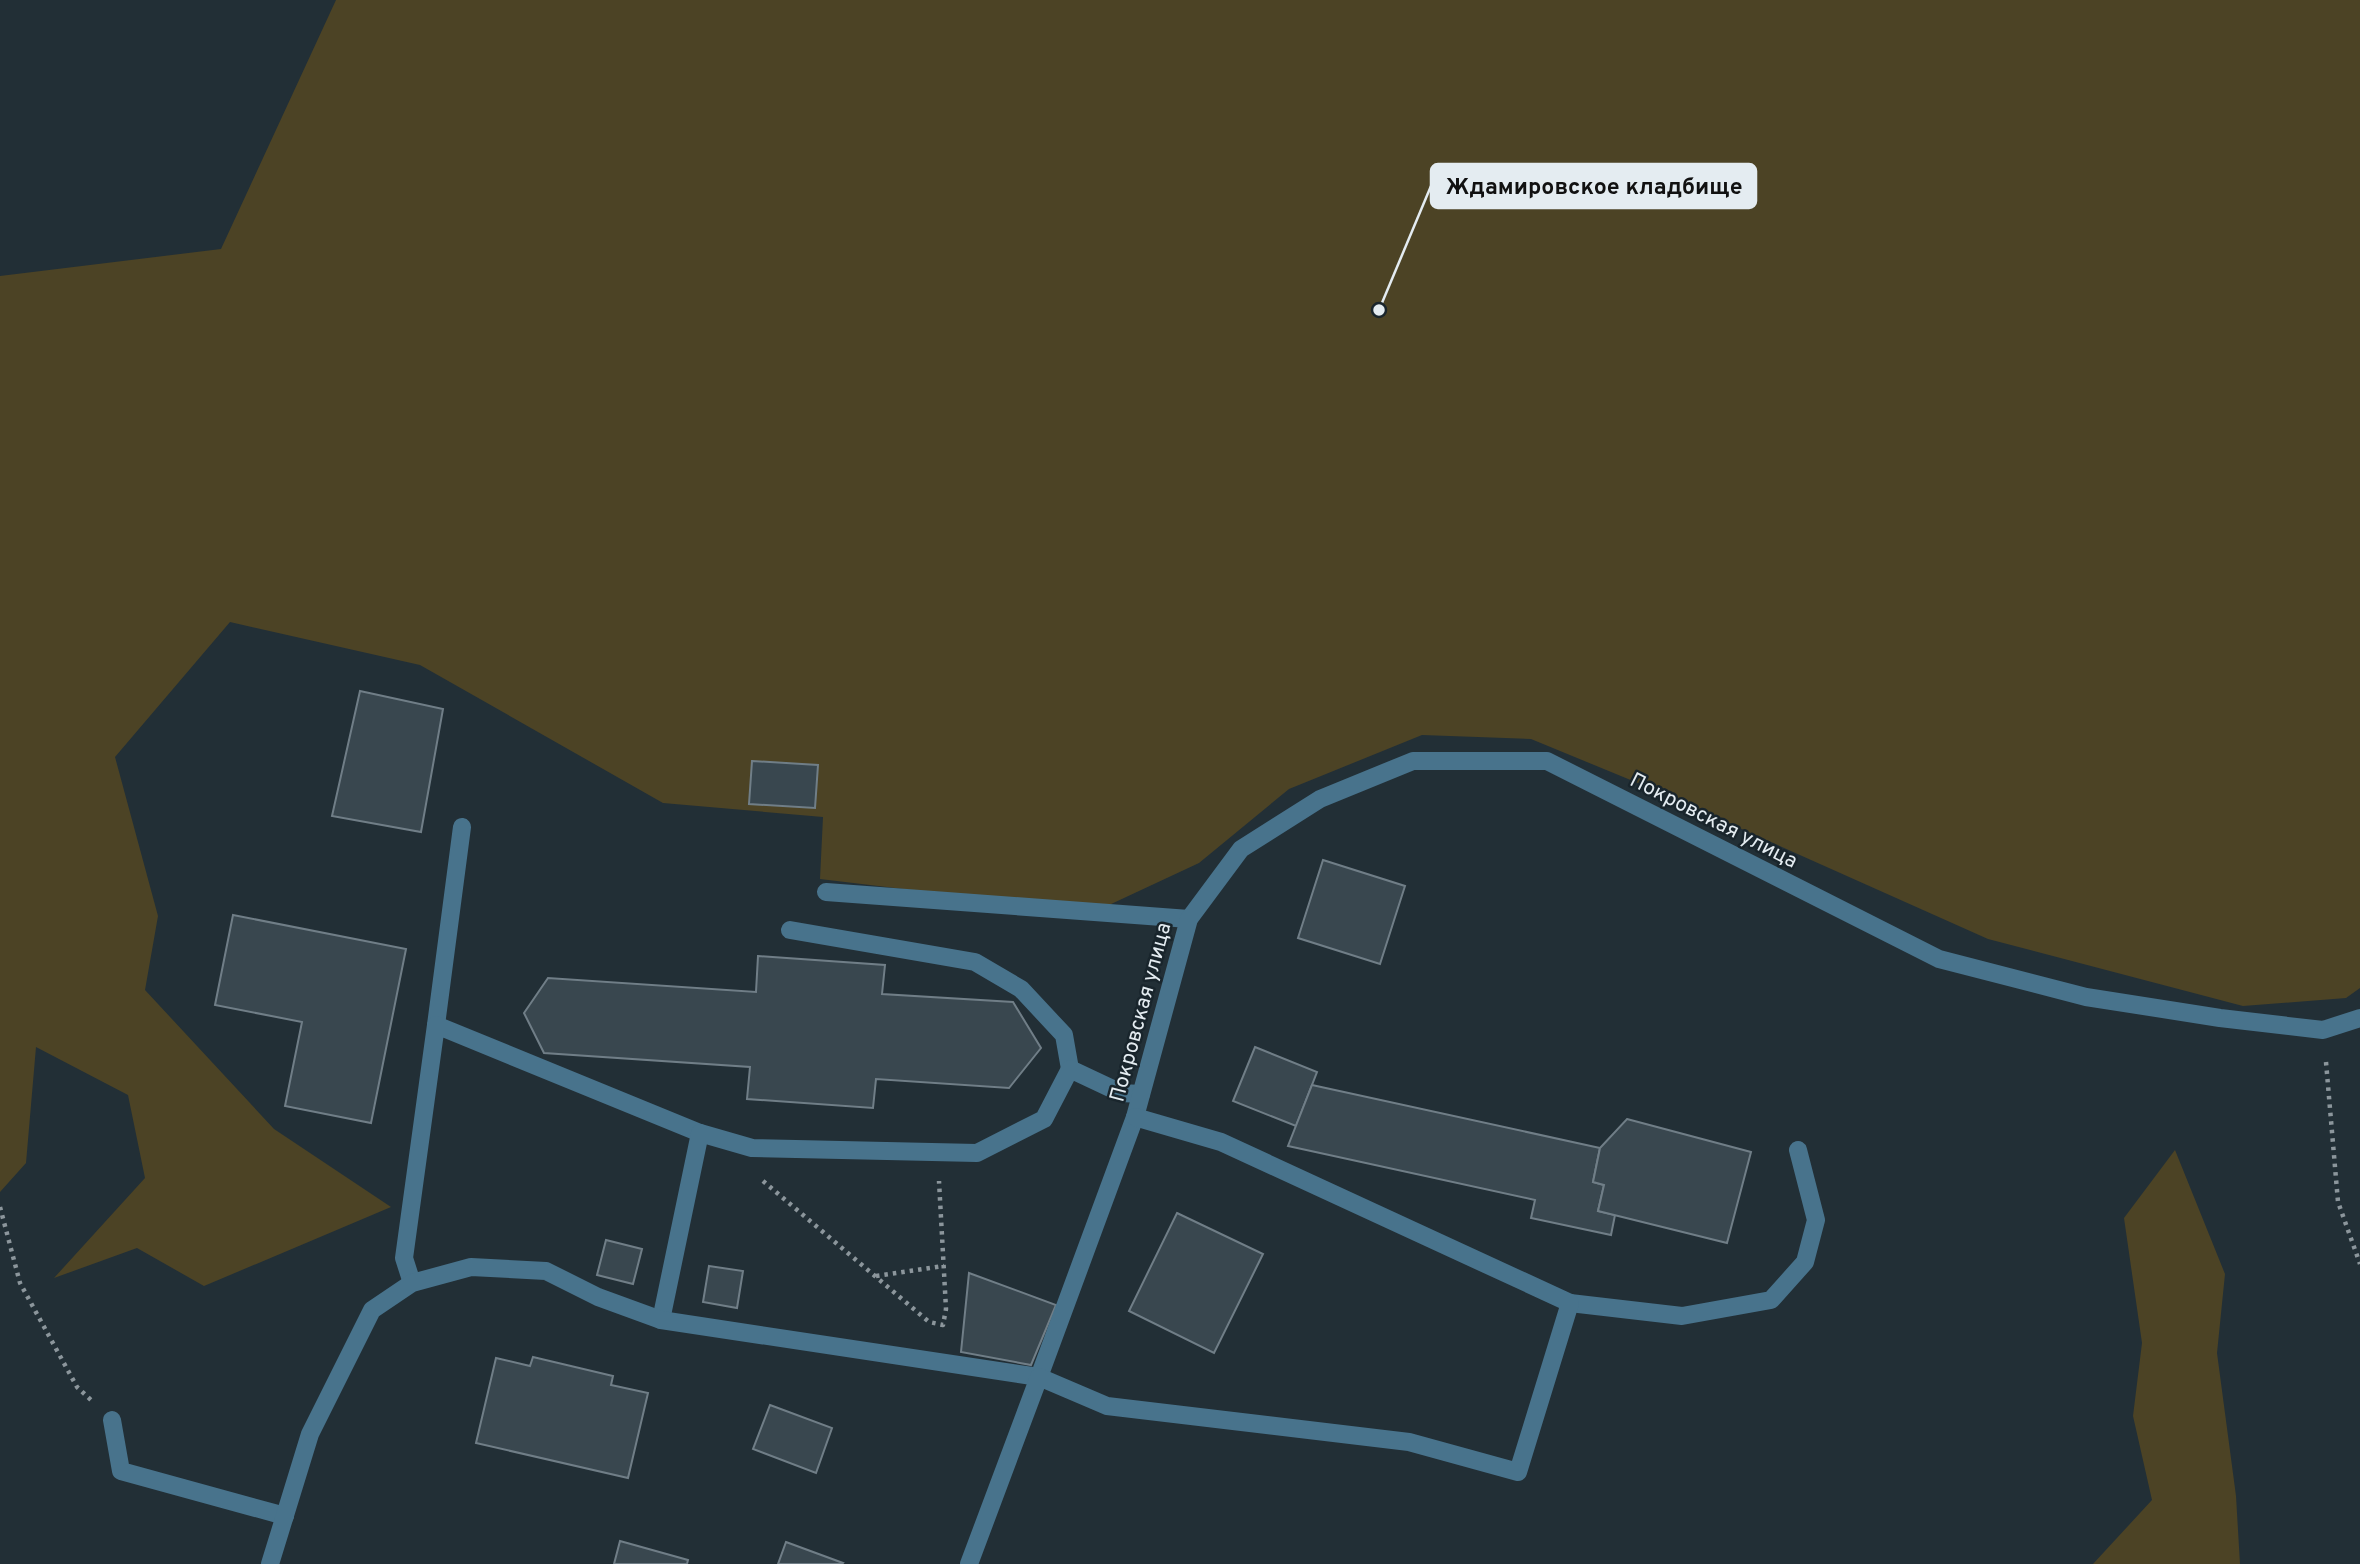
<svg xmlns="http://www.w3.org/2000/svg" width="2360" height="1564" viewBox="0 0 2360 1564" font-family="Overpass,sans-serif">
<rect width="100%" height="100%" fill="#222f36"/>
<g fill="#4c4325">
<path d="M336 0H2360V988L2346 998 2243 1006 1988 939 1650 788 1531 739 1422 735 1289 789 1199 863 1094 912 820 879 823 817 663 803 420 665 230 622 115 757 158 916 145 990 274 1129 391 1207 204 1286 137 1248 54 1278 145 1178 128 1095 36 1047 26 1163 0 1192V276L221 249Z"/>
<path d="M2175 1150 2225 1274 2217 1353 2236 1496 2240 1564H2093L2152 1500 2133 1416 2142 1343 2124 1218Z"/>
</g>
<g fill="#39474f" stroke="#707e87" stroke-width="2">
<path d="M360 691 443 709 421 832 332 816Z"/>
<path d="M752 761 818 765 815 808 749 804Z"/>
<path d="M1323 860 1405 886 1380 964 1298 938Z"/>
<path d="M233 915 406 949 371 1123 285 1106 302 1022 215 1005Z"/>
<path d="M758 956 885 965 882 994 1013 1002 1041 1048 1009 1088 876 1079 873 1108 747 1099 750 1067 544 1053 524 1013 548 978 756 992Z"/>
<path d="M1255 1047 1317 1072 1296 1126 1233 1101Z"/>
<path d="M1312 1085 1600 1148 1593 1182 1604 1185 1598 1211 1615 1215 1611 1235 1531 1218 1535 1200 1288 1146Z"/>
<path d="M1627 1119 1751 1152 1727 1243 1598 1211 1604 1185 1593 1182 1600 1148Z"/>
<path d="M1177 1213 1263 1254 1214 1353 1129 1311Z"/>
<path d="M606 1240 642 1249 633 1284 597 1275Z"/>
<path d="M709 1266 743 1271 737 1308 703 1302Z"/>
<path d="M969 1273 1056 1305 1031 1365 961 1352Z"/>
<path d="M533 1357 613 1376 611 1385 648 1393 628 1478 476 1443 496 1358 530 1366Z"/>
<path d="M770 1405 832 1428 816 1473 753 1449Z"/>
<path d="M620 1541 688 1560 687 1564H614Z"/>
<path d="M786 1542 843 1563 842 1564H778Z"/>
</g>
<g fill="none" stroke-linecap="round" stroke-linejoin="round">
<g stroke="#8c969c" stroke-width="4.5" stroke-dasharray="3.5 5" stroke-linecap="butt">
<path d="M2326 1062 2338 1202 2360 1264"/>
<path d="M763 1181 929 1322 943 1325 946 1309 939 1181"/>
<path d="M0 1207 20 1283 77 1387 91 1400"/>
<path d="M876 1276 944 1266"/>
</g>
<g stroke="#48738c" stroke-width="18">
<path d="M826 892 1189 919"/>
<path d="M790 930 975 962 1021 989 1064 1035 1070 1069"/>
<path d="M436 1025 462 827"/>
<path d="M412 1283 404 1258 436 1025 700 1133"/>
<path d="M1570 1303 1682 1316 1771 1300 1805 1262 1816 1220 1798 1150"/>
<path d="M661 1320 700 1133 752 1148 977 1153 1044 1119 1070 1069 1121 1093 1141 1094"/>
<path d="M112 1420 121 1471 285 1516"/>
<path d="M270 1564 310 1434 372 1310 412 1283 471 1267 546 1271 598 1297 661 1320 1039 1377 1135 1117 1189 919 1241 849 1320 799 1413 761H1547L1939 959 2086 997 2220 1018 2323 1030 2360 1018"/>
<path d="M969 1564 1039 1377 1107 1406 1409 1442 1518 1472 1570 1303 1221 1142 1135 1117"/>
</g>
</g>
<g text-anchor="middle" stroke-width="5" stroke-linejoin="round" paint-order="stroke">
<g font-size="21" fill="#e4ecf1" stroke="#19252c">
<text transform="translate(1714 820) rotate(27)" y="7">Покровская улица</text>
<text transform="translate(1140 1012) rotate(-75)" y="7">Покровская улица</text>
</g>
</g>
<path fill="none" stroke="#e4ecf1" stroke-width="2.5" d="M1379 310L1431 186"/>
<circle fill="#e4ecf1" stroke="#19252c" stroke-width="2.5" cx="1379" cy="310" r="7"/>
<rect fill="#e4ecf1" stroke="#e4ecf1" stroke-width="2.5" x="1431" y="164" width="325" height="44" rx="7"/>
<g font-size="23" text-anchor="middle" font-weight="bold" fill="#111">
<text x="1594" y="194">Ждамировское кладбище</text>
</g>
</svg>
